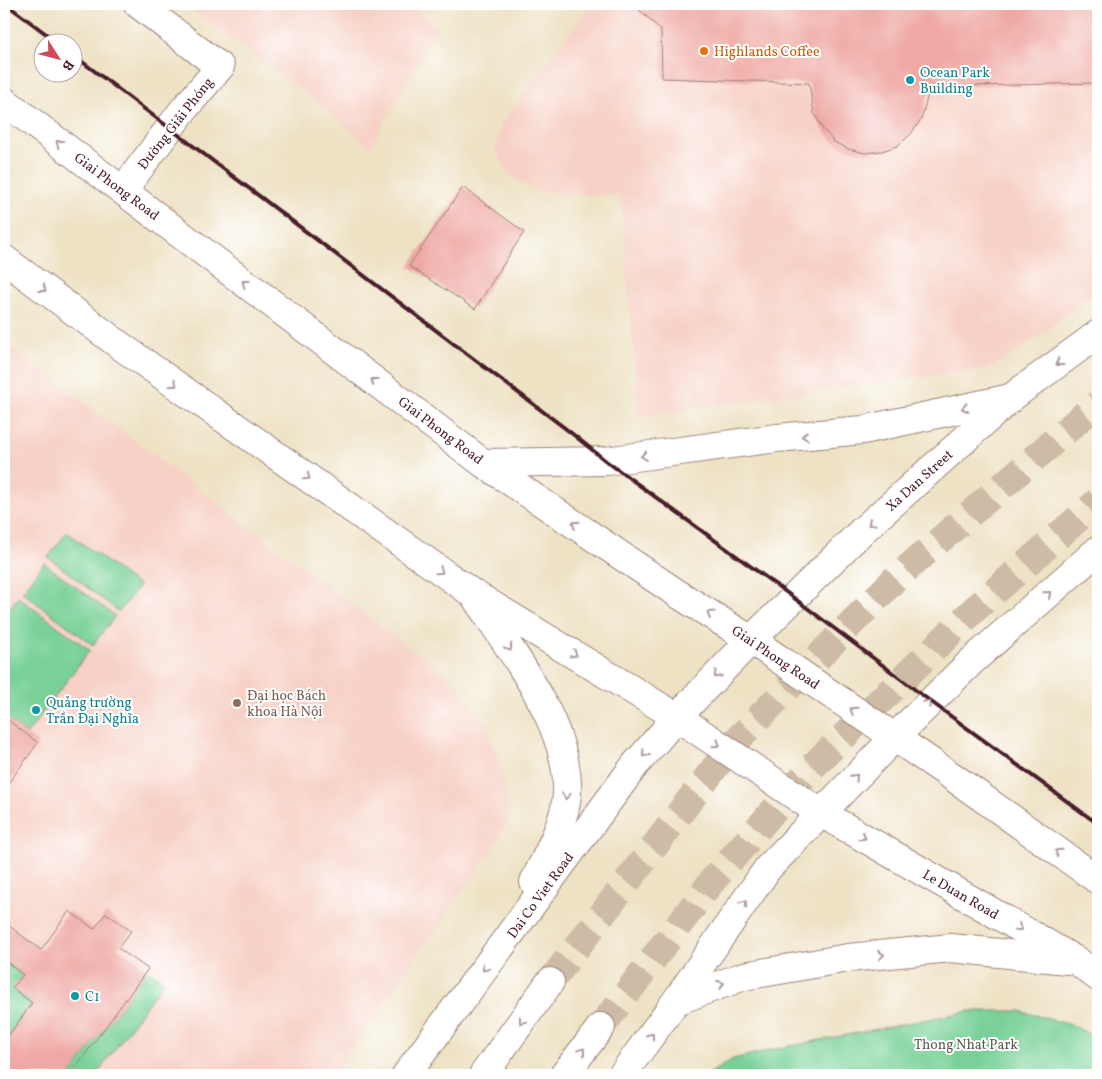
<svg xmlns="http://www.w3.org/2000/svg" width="1102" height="1079" viewBox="0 0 1102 1079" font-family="Vollkorn,serif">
<rect width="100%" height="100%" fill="#fff"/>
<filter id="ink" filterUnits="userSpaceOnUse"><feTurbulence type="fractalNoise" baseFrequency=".02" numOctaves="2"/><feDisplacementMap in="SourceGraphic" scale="10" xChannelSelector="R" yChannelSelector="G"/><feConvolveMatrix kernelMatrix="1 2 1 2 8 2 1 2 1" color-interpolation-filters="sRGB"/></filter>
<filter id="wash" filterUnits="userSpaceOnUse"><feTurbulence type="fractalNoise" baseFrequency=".0096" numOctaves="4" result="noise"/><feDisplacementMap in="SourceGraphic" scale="20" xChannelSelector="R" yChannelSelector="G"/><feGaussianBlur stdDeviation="1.12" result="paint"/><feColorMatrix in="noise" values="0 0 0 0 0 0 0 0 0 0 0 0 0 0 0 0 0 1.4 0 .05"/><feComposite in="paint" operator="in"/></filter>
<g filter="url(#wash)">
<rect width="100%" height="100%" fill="#eee2c4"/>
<g fill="#f7d1c6">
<path d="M183 4H412L410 7 437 27 371 147 285 77Z"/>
<path d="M591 4H1098V289L1050 328 994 367 639 416 620 195H560L531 188 507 173 495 149 500 126Z"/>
<path d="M4 342 455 682 485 725 502 768 510 815 496 845 333 1075H4Z"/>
</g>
<g fill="#79d197" stroke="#627861">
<path d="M67 532 139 586 119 612 48 557Z"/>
<path d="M44 563 115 616 93 645 22 592Z"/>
<path d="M18 597 90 650 27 734 4 717V616Z"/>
<path d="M4 960 23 975 13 989 32 1003 4 1042Z"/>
<path d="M148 969 164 981 96 1075H70Z"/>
<path d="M969 1011H1020L1075 1026 1098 1040V1075H707L733 1059 775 1049Z"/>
</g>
<g id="blocks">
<g fill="#efa8a3">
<path d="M633 4H1098V56L1096 83 930 87 921 120 910 135 897 146 882 151 865 153 848 149 834 142 822 128 814 113 809 83 662 78 661 30Z"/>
<path d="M463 187 524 232 475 309 409 266Z"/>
<path d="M4 717 38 743 4 789Z"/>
<path d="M69 911 94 929 106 913 131 931 118 948 148 969 70 1075H4V1042L32 1003 12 988 23 975 4 960V922L41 950Z"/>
</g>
</g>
</g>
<g filter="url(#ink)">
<use href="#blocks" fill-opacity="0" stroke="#9c8078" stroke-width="1"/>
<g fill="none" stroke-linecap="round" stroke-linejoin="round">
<g stroke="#cdbba5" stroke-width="28" stroke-dasharray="28 14" stroke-linecap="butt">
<path d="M550 982 733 744 895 579 1098 403"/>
<path d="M601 1027 713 880 811 768 976 608 1098 501"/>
</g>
<g stroke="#9c8078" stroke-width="30">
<path id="street" d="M123 190 184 109 220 67 138 4"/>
</g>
<g stroke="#9c8078" stroke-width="30">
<g id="primary">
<path d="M4 101 483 463 678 594 751 640 953 777 1098 880"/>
<path d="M4 259 122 347 472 593 677 717 821 813 1077 961 1098 977"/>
<path d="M483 463 606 461 777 438 863 430 1011 398"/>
<path d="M477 600C513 653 570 727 567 793 566 821 546 857 534 882"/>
<path d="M676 1001 744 976 848 958 951 948 1067 960"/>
<path d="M406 1075 635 765 677 717 751 640 862 531 1012 397 1098 334"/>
<path d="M483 1075 550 982"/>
<path d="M564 1075 601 1027"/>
<path d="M622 1075 676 1001 768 868 894 738 972 661 1098 550"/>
</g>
</g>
<use href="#street" stroke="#fff" stroke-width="28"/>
<use href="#primary" stroke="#fff" stroke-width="28"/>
<g stroke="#4a1f2b" stroke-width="4">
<path d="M6 4 57 42"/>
<path d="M72 54 570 432 606 461 794 598 930 701 1098 824"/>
</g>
</g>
<defs><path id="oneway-chevron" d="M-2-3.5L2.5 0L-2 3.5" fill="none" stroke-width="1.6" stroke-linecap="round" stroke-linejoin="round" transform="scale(1.25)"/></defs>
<g stroke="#ae9aa0">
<use href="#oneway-chevron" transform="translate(59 143) rotate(-143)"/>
<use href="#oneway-chevron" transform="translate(245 283) rotate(-143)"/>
<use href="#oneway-chevron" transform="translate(43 289) rotate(37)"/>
<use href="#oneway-chevron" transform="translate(1059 363) rotate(143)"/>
<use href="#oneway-chevron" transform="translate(374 381) rotate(-143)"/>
<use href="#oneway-chevron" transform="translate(174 384) rotate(35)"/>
<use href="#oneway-chevron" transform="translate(965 408) rotate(168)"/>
<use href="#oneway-chevron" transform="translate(805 436) rotate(174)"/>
<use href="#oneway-chevron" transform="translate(644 456) rotate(173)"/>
<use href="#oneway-chevron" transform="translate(307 477) rotate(35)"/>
<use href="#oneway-chevron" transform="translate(871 523) rotate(138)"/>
<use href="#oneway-chevron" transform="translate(575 524) rotate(-146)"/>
<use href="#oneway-chevron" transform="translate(440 571) rotate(35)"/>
<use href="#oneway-chevron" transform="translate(1048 594) rotate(-41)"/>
<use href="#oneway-chevron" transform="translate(710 614) rotate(-148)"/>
<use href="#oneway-chevron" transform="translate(509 648) rotate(56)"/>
<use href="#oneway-chevron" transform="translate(574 654) rotate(31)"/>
<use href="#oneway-chevron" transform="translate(717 675) rotate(134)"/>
<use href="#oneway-chevron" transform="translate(928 703) rotate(-45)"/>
<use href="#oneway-chevron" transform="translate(853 710) rotate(-146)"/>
<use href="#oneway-chevron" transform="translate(717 744) rotate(33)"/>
<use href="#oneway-chevron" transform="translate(645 754) rotate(131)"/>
<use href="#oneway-chevron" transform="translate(855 777) rotate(-46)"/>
<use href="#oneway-chevron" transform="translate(566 796) rotate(97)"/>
<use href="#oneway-chevron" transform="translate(863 837) rotate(30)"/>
<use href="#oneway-chevron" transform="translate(1058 852) rotate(-145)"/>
<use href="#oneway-chevron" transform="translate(744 903) rotate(-55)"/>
<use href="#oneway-chevron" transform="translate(1019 928) rotate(30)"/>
<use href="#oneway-chevron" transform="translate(881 955) rotate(-6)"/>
<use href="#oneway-chevron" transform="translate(485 968) rotate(127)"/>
<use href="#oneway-chevron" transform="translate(721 984) rotate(-21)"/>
<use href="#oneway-chevron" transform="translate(522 1021) rotate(125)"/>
<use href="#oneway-chevron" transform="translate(651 1036) rotate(-54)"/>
<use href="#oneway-chevron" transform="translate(582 1051) rotate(-53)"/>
</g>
</g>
<circle fill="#e8710a" stroke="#fff" stroke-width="2" cx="704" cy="51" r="5"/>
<g fill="#0f9aa8" stroke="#fff" stroke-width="2">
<circle cx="910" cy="80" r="5"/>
<circle cx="36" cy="710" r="5"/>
<circle cx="75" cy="996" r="5"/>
</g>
<circle fill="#8d6e63" stroke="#fff" stroke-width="2" cx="237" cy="703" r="5"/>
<g text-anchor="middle" stroke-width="4" stroke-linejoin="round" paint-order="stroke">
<g font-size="14" fill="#c56008" stroke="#fff" text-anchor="start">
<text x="714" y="56">Highlands Coffee</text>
</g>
<g font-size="14" fill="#0d838f" stroke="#fff" text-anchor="start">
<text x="920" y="77">Ocean Park<tspan x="920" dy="16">Building</tspan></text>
<text x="46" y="707">Quảng trường<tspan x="46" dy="16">Trần Đại Nghĩa</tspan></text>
<text x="85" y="1001">C1</text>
</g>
<g font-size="14" fill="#4a1f2b" stroke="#fff">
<text transform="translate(175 123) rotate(-52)" y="5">Đường Giải Phóng</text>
<text transform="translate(117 186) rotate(37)" y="5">Giai Phong Road</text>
<text transform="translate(441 430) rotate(37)" y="5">Giai Phong Road</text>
<text transform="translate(919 480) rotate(-42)" y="5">Xa Dan Street</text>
<text transform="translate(776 657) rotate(34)" y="5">Giai Phong Road</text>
<text transform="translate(961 894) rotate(30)" y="5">Le Duan Road</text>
<text transform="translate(540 895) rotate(-54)" y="5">Dai Co Viet Road</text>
</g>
<g font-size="14" fill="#785e54" stroke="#fff" text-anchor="start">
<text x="247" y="700">Đại học Bách<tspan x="247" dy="16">khoa Hà Nội</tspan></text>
</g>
<g font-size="14" fill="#5a5d51" stroke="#fff">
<text x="966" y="1049">Thong Nhat Park</text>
</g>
</g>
<rect width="1102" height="1079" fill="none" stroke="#fff" stroke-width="20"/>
<g transform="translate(58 58) rotate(126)"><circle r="24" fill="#ffffff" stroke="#b7a5aa"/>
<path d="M0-4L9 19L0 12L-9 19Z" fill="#d1495b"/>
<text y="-8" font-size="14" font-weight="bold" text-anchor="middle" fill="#4a1f2b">B</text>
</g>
</svg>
